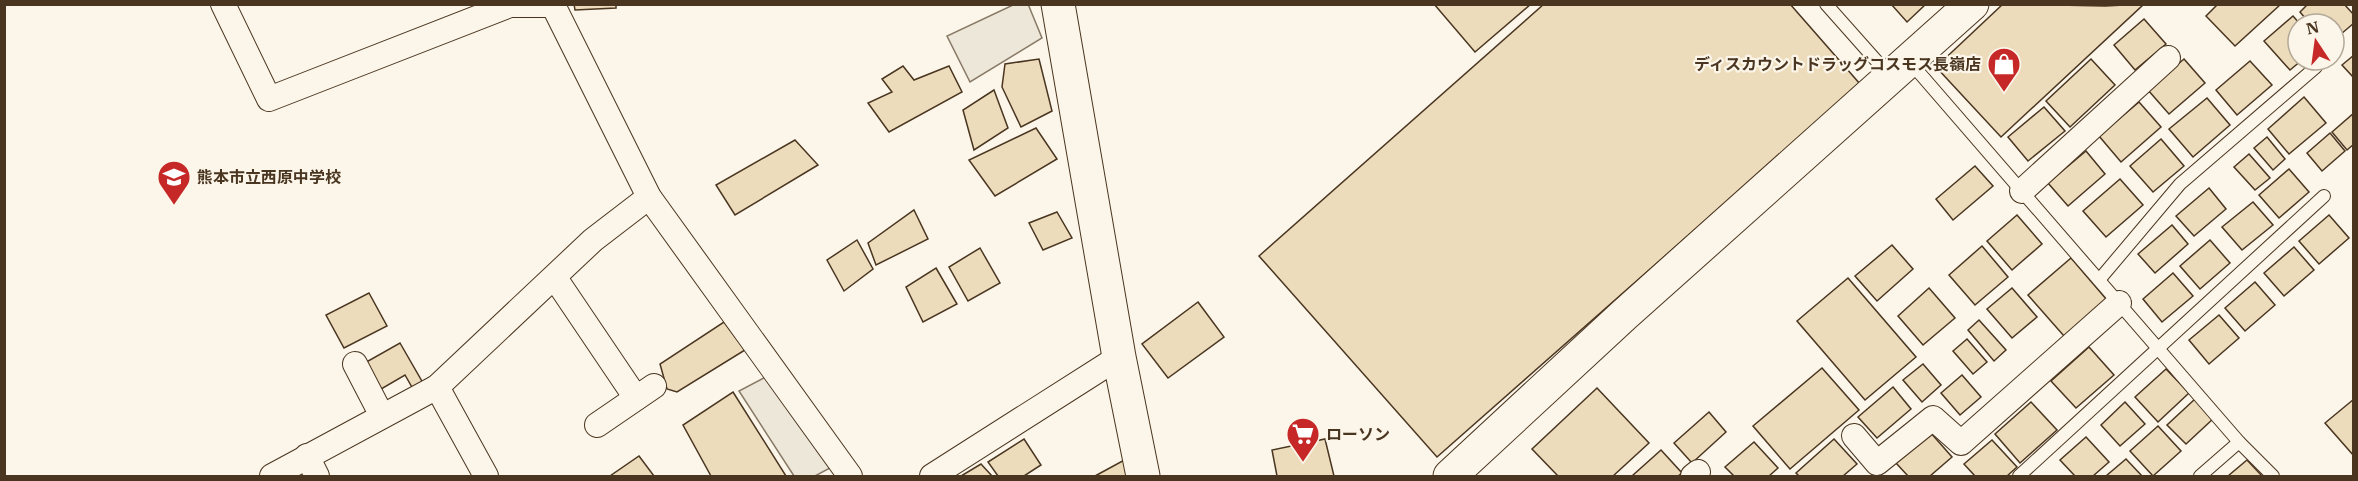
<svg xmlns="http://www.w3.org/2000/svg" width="2358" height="481" viewBox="0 0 2358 481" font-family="'IBM Plex Serif','Noto Sans JP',serif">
<rect width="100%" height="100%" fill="#fbf6e9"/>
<g fill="#ede7d9" stroke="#887966" stroke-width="1.5">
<path d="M1028 4 1042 38 970 82 947 36 1013 5Z"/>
<path d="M775 372 830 468 815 476H794L739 391Z"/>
</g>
<g fill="#ecdcbc" stroke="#4a3520" stroke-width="1.5">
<path d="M574 4H616V8L575 10Z"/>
<path d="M1434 4H1531L1475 52Z"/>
<path d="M1544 4H1790L1860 84 1437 457 1259 256Z"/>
<path d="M1891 4H1926L1907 22Z"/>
<path d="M2003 4 2105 6 2144 4 2001 137 1936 67Z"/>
<path d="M2218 4H2281L2235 46 2206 16Z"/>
<path d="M2308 4H2344L2354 15V23L2334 40V24H2310L2300 12Z"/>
<path d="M2293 16 2300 24 2298 60H2302L2290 70 2264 41Z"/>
<path d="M2144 19 2166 44 2135 70 2114 45Z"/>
<path d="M2354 55V78L2342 65Z"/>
<path d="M1039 59 1052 111 1021 127 1002 87 1005 64Z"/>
<path d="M2091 59 2115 85 2070 127 2046 101Z"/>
<path d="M2184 59 2205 83 2169 114 2148 90Z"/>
<path d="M2250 61 2272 85 2237 115 2216 90Z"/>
<path d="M903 66 914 80 949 66 962 92 889 132 868 103 892 92 882 79Z"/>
<path d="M994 90 1008 128 974 150 963 110Z"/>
<path d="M2304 97 2326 123 2289 154 2268 129Z"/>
<path d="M2207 98 2230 125 2193 157 2169 129Z"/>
<path d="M2139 102 2161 127 2121 162 2099 136Z"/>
<path d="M2044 107 2065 131 2028 161 2008 137Z"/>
<path d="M2354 113V144L2347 150 2332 132Z"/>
<path d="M1036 128 1057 159 995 196 969 160Z"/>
<path d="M2330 133 2345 151 2322 171 2307 153Z"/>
<path d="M2267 137 2285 159 2273 170 2254 148Z"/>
<path d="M2161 139 2184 166 2153 192 2130 166Z"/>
<path d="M795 140 818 165 735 215 716 185Z"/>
<path d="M2086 151 2105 174 2068 206 2048 183Z"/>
<path d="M2249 154 2270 178 2255 190 2234 167Z"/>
<path d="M1975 166 1993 186 1953 220 1936 199Z"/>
<path d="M2289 169 2309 192 2279 218 2259 195Z"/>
<path d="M2120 179 2143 205 2106 237 2083 211Z"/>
<path d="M2209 188 2226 209 2194 236 2176 216Z"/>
<path d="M2253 202 2273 225 2242 250 2222 227Z"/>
<path d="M914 210 928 239 876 265 868 243Z"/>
<path d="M1057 212 1072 238 1043 250 1029 223Z"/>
<path d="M2017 215 2042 244 2012 270 1987 241Z"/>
<path d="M2329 215 2349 238 2319 264 2299 241Z"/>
<path d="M2172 225 2188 244 2155 273 2138 254Z"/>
<path d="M857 240 873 269 844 291 827 260Z"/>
<path d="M2210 240 2230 263 2200 289 2180 266Z"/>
<path d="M1892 245 1913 269 1877 301 1855 276Z"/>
<path d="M1982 246 2008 277 1975 305 1949 275Z"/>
<path d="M2294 247 2314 270 2284 296 2264 273Z"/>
<path d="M980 248 1000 283 968 301 949 267Z"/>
<path d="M2071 258 2107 300 2064 336 2028 295Z"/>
<path d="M936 268 957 304 923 322 906 287Z"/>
<path d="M2173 273 2193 296 2162 322 2143 299Z"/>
<path d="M1848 278 1916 357 1865 400 1797 321Z"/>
<path d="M2255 282 2275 305 2245 331 2225 308Z"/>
<path d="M1929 288 1955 318 1923 345 1898 316Z"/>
<path d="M2012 288 2037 317 2012 338 1987 309Z"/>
<path d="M369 293 387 326 344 348 326 315Z"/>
<path d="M1198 302 1224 337 1168 378 1142 344Z"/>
<path d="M2219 315 2239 338 2209 364 2189 340Z"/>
<path d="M1979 320 2006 350 1994 361 1968 330Z"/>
<path d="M724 322 745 350 677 392 667 389 660 364Z"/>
<path d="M1967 339 1987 362 1973 374 1953 351Z"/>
<path d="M400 343 423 383 413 389 405 375 376 392 361 365Z"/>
<path d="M2089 347 2114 375 2076 408 2051 381Z"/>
<path d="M1923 364 1941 385 1922 402 1903 380Z"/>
<path d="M1822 368 1859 410 1790 469 1753 426Z"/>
<path d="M2166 369 2189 393 2158 422 2135 397Z"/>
<path d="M1962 375 1981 397 1960 415 1941 393Z"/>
<path d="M1893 387 1911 409 1877 438 1858 417Z"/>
<path d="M1597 388 1649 443 1613 476H1558L1532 449Z"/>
<path d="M733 392 786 476H711L683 425Z"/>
<path d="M2195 399 2214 418 2186 444 2167 425Z"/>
<path d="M2354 399V456L2325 423Z"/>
<path d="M2031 402 2057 430 2020 463 1995 434Z"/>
<path d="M2125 402 2145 424 2120 446 2101 425Z"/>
<path d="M1709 412 1726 432 1692 463 1674 443Z"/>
<path d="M2158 426 2181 451 2153 476 2130 451Z"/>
<path d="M1930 432 1952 457 1930 476H1908L1896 463Z"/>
<path d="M2086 437 2109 462 2093 476H2075L2060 460Z"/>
<path d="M1024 439 1041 465 1024 476H998L988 462Z"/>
<path d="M1325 439 1334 476H1277L1272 450Z"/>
<path d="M1834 439 1857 464 1843 476H1799L1796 473Z"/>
<path d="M1992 440 2017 467 2007 476H1975L1964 464Z"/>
<path d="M1754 442 1778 468 1769 476H1734L1725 467Z"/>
<path d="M1661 450 1682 473 1678 476H1632Z"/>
<path d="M639 456 654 476H610Z"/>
<path d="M1128 458 1139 476H1095Z"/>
<path d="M2126 459 2142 476H2106Z"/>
<path d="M2247 460 2262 476H2228Z"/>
<path d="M981 464 992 476H961Z"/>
</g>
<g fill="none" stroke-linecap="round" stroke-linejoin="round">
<g stroke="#4a3520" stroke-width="14">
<g id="lane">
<path d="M1826 4 1889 75"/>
<path d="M1910 62 2239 442 2273 476"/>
<path d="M2099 280 2180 184 2316 67"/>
<path d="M2019 476 2324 196"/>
<path d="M2200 476 2239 442"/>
</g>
</g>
<g stroke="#4a3520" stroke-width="26">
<g id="street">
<path d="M223 4 269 99 510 5H553L649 197 850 476"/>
<path d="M2022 191 2168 58"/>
<path d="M555 278 636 398"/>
<path d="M355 364 382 416"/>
<path d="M437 387 486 476"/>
<path d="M597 425 654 386"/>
<path d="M1854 436 1877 463 1933 418 1961 443 2119 303"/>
<path d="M307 456 317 476"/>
<path d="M272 476 437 387 593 240 649 197"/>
<path d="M932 476 1119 357"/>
<path d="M1693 476 1698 472"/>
</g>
</g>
<g stroke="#4a3520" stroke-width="35">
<g id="secondary">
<path d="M1058 4 1119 357 1143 476"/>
<path d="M1450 476 1624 315 1972 4"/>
</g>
</g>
<use href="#lane" stroke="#fbf6e9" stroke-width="12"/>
<use href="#street" stroke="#fbf6e9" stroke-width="24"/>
<use href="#secondary" stroke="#fbf6e9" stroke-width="33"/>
</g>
<defs>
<g id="shop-pin" transform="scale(1.725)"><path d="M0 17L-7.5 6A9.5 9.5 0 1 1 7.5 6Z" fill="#c62828" stroke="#fbf6e9"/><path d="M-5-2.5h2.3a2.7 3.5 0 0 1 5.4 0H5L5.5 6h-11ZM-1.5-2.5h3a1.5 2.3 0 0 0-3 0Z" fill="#fff"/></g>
<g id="school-pin" transform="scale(1.725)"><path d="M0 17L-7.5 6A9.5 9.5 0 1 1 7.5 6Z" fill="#c62828" stroke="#fbf6e9"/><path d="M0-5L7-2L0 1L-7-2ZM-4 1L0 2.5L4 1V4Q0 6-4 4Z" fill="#fff"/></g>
<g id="supermarket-pin" transform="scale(1.725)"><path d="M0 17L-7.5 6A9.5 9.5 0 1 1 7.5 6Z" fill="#c62828" stroke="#fbf6e9"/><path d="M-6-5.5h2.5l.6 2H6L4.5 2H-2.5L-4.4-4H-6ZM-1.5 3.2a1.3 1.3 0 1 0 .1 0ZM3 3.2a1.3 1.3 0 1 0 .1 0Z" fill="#fff"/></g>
</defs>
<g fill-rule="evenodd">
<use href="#shop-pin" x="2004" y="64"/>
<use href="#school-pin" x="174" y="177"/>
<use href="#supermarket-pin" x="1303" y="434"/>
</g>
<g text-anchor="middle" stroke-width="4.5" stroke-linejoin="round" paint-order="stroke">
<g font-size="16" font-weight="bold" fill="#4a3520" stroke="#fbf6e9" text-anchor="start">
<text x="1981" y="70" text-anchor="end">ディスカウントドラッグコスモス長嶺店</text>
<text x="197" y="183">熊本市立西原中学校</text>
<text x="1326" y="440">ローソン</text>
</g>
</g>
<rect width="2358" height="481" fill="none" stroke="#4a3520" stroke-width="12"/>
<g transform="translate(2316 42) rotate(347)"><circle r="28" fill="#fbf6e9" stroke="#b4a999" stroke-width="1.5"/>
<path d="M0-4.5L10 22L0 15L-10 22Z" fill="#c62828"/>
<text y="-9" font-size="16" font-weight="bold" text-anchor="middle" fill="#4a3520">N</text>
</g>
</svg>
